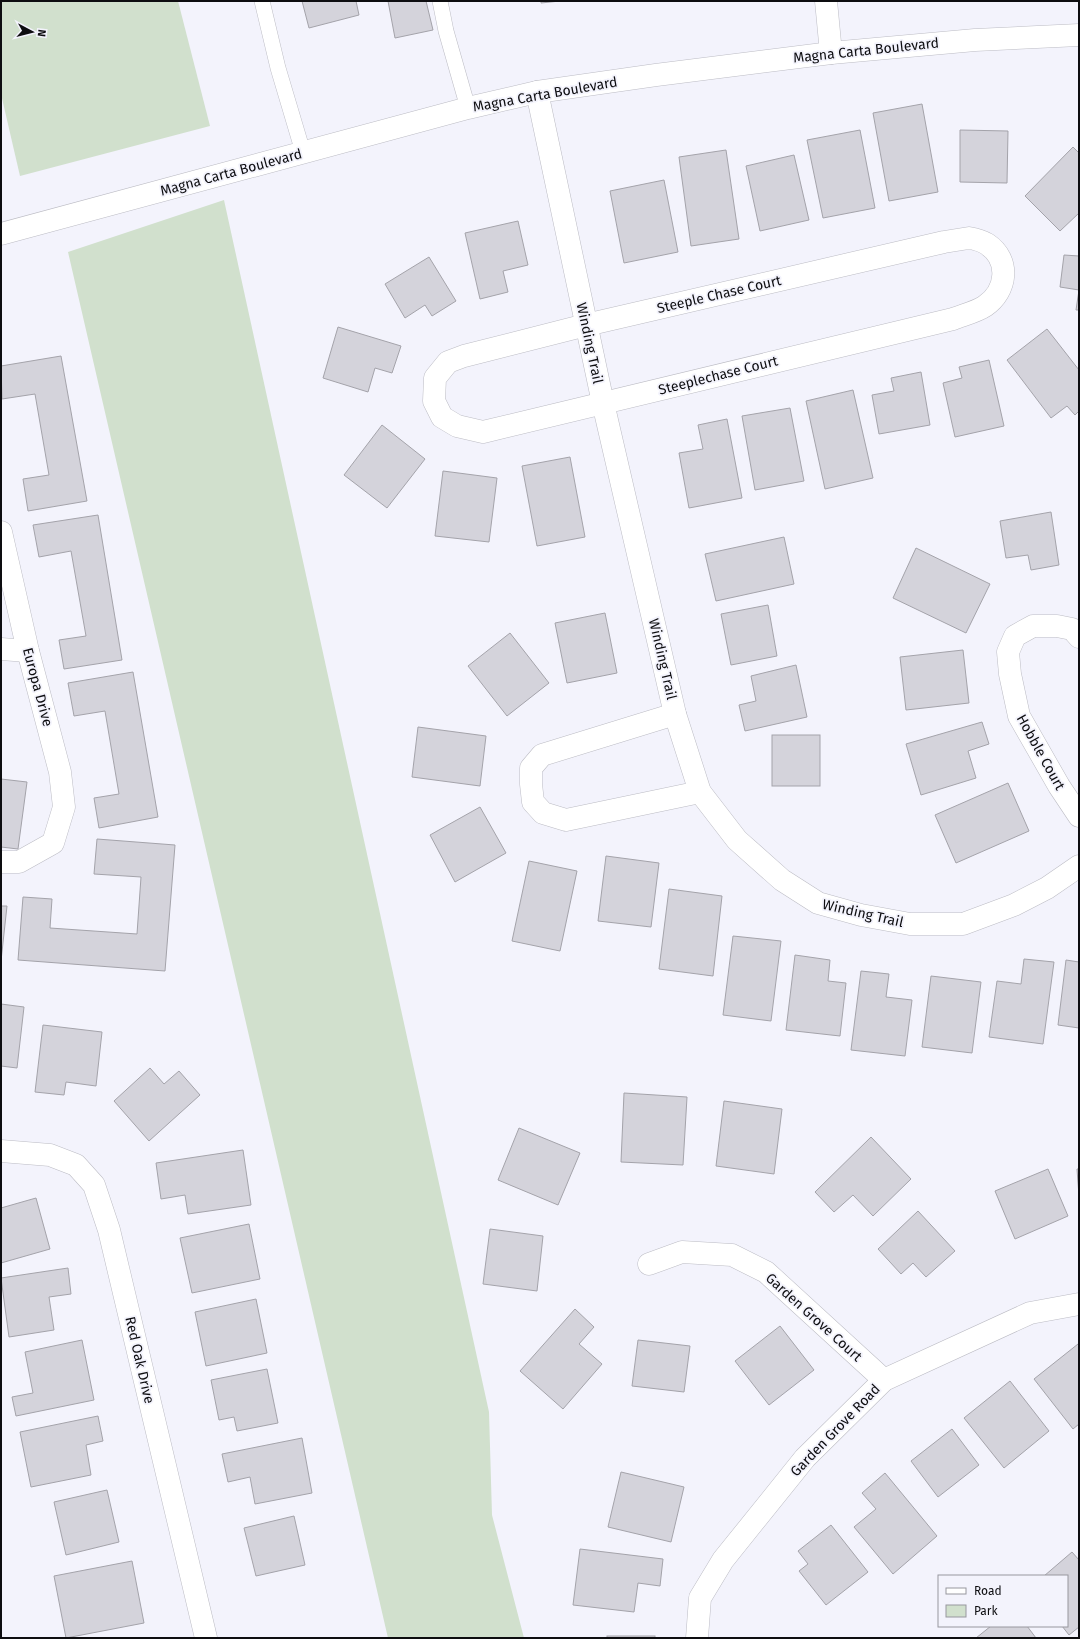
<svg xmlns="http://www.w3.org/2000/svg" width="1080" height="1639" viewBox="0 0 1080 1639" font-family="'Fira Sans',sans-serif">
<rect width="100%" height="100%" fill="#f3f3fc"/>
<g fill="#d1e0cd">
<path d="M1 1H178L210 126 20 176 1 94Z"/>
<path d="M224 200 489 1412 492 1515 524 1638H388L68 252Z"/>
</g>
<g fill="#d4d3db" stroke="#a4a3aa">
<path d="M302 1H356L359 15 309 28Z"/>
<path d="M388 1H426L433 30 395 38Z"/>
<path d="M541 1H560L541 3Z"/>
<path d="M922 104 938 192 889 201 873 113Z"/>
<path d="M860 130 875 208 823 218 807 140Z"/>
<path d="M960 130 1008 131 1007 183 960 182Z"/>
<path d="M1073 147 1079 153V213L1060 231 1025 196Z"/>
<path d="M726 150 739 239 691 246 679 157Z"/>
<path d="M794 155 809 220 760 231 746 166Z"/>
<path d="M664 180 678 252 624 263 610 191Z"/>
<path d="M518 221 528 265 503 271 508 292 480 299 465 233Z"/>
<path d="M1064 255 1079 256V310H1076L1079 290 1060 287Z"/>
<path d="M429 257 456 301 432 316 425 305 405 318 385 284Z"/>
<path d="M338 327 401 346 392 373 375 368 368 392 323 378Z"/>
<path d="M1047 329 1079 370V411L1075 415 1067 406 1051 418 1007 360Z"/>
<path d="M61 356 87 501 28 511 23 479 49 475 35 394 2 399 1 366Z"/>
<path d="M989 360 1004 426 955 437 943 383 962 378 959 367Z"/>
<path d="M921 372 930 425 879 434 872 395 894 391 891 378Z"/>
<path d="M853 390 873 478 825 489 806 401Z"/>
<path d="M790 408 804 481 755 490 742 416Z"/>
<path d="M727 419 742 498 689 508 679 453 703 449 698 425Z"/>
<path d="M382 425 425 459 387 508 344 475Z"/>
<path d="M570 457 585 537 537 546 522 466Z"/>
<path d="M443 471 497 478 489 542 435 536Z"/>
<path d="M1051 512 1059 565 1031 570 1028 555 1006 558 1000 521Z"/>
<path d="M98 515 122 660 64 669 59 640 86 636 71 551 39 557 33 525Z"/>
<path d="M784 537 794 584 716 601 705 554Z"/>
<path d="M916 548 990 584 966 633 893 598Z"/>
<path d="M768 605 777 656 731 665 721 614Z"/>
<path d="M605 613 617 673 567 683 555 623Z"/>
<path d="M510 633 549 683 507 716 468 666Z"/>
<path d="M963 650 969 703 906 710 900 657Z"/>
<path d="M796 665 807 717 745 731 739 705 756 701 751 676Z"/>
<path d="M133 672 158 817 99 828 94 798 119 794 105 711 74 716 68 683Z"/>
<path d="M982 722 989 744 968 751 976 778 921 795 906 744Z"/>
<path d="M418 727 486 736 480 786 412 777Z"/>
<rect x="772" y="735" width="48" height="51"/>
<path d="M1 779 27 782 18 849 1 847Z"/>
<path d="M1008 783 1029 831 956 863 935 815Z"/>
<path d="M480 807 506 853 455 882 430 835Z"/>
<path d="M97 839 175 845 165 971 18 960 23 897 52 899 50 928 137 934 141 877 94 874Z"/>
<path d="M606 856 659 863 651 927 598 921Z"/>
<path d="M529 861 577 871 560 951 512 941Z"/>
<path d="M669 889 722 896 713 976 659 969Z"/>
<path d="M1 906H7L1 961Z"/>
<path d="M733 936 781 941 771 1021 723 1015Z"/>
<path d="M795 955 830 960 828 981 846 983 840 1036 786 1030Z"/>
<path d="M1024 959 1054 962 1043 1044 989 1037 997 981 1021 984Z"/>
<path d="M1066 960 1079 962V1028L1058 1025Z"/>
<path d="M861 971 889 974 886 997 912 1000 905 1056 851 1050Z"/>
<path d="M931 976 981 982 972 1053 922 1047Z"/>
<path d="M1 1004 24 1007 17 1068 1 1066Z"/>
<path d="M43 1025 102 1032 96 1086 66 1082 64 1095 35 1092Z"/>
<path d="M150 1068 164 1084 179 1071 200 1095 149 1141 114 1101Z"/>
<path d="M624 1093 687 1097 683 1165 621 1162Z"/>
<path d="M724 1101 782 1109 774 1174 716 1166Z"/>
<path d="M519 1128 580 1153 558 1205 498 1180Z"/>
<path d="M871 1137 911 1179 873 1216 853 1195 834 1212 815 1192Z"/>
<path d="M243 1150 251 1205 188 1214 185 1195 161 1199 156 1163Z"/>
<path d="M1048 1169 1068 1216 1015 1239 995 1191Z"/>
<path d="M1077 1169H1079V1196Z"/>
<path d="M36 1198 50 1249 1 1263V1208Z"/>
<path d="M918 1211 955 1251 926 1277 913 1263 901 1274 878 1249Z"/>
<path d="M249 1224 260 1279 192 1293 180 1238Z"/>
<path d="M490 1229 543 1236 537 1291 483 1284Z"/>
<path d="M68 1268 71 1294 49 1297 54 1330 9 1337 1 1278Z"/>
<path d="M256 1299 267 1353 206 1366 195 1312Z"/>
<path d="M575 1309 594 1327 579 1344 602 1364 563 1409 520 1371Z"/>
<path d="M780 1326 814 1370 769 1405 735 1361Z"/>
<path d="M82 1340 94 1400 16 1416 12 1397 33 1393 25 1352Z"/>
<path d="M638 1340 690 1346 684 1392 632 1386Z"/>
<path d="M1078 1344 1079 1346V1424L1073 1429 1034 1379Z"/>
<path d="M267 1369 278 1423 237 1431 234 1417 219 1420 211 1380Z"/>
<path d="M1010 1381 1049 1431 1004 1468 964 1418Z"/>
<path d="M98 1416 103 1441 86 1445 91 1475 31 1487 20 1432Z"/>
<path d="M952 1429 979 1465 938 1497 911 1461Z"/>
<path d="M302 1438 312 1493 255 1504 250 1477 228 1482 222 1454Z"/>
<path d="M621 1472 684 1487 671 1542 608 1527Z"/>
<path d="M885 1473 937 1536 893 1574 854 1527 876 1509 862 1493Z"/>
<path d="M107 1490 119 1542 66 1555 54 1502Z"/>
<path d="M294 1516 305 1565 256 1576 244 1528Z"/>
<path d="M831 1525 868 1572 826 1605 799 1571 808 1564 798 1551Z"/>
<path d="M580 1549 663 1559 660 1586 638 1583 634 1612 573 1605Z"/>
<path d="M1072 1552 1079 1560V1627L1069 1635 1062 1626H1067V1576H1044Z"/>
<path d="M132 1561 144 1623 66 1638 54 1576Z"/>
<path d="M991 1626H1027L1036 1638H976Z"/>
<rect x="607" y="1636" width="48" height="2"/>
</g>
<g fill="none" stroke-linecap="round" stroke-linejoin="round">
<g stroke="#bcbcc4" stroke-width="16">
<g id="service">
<path d="M262 1 278 68 303 152"/>
<path d="M440 1 446 31 468 108"/>
</g>
</g>
<g stroke="#bcbcc4" stroke-width="23">
<g id="minor">
<path d="M826 1 831 53"/>
<path d="M537 92 603 403 675 714 700 792 737 840 782 880 818 903 861 915 910 924H963L1014 905 1047 888 1079 866"/>
<path d="M969 238C975 239 982 241 987 244 1011 260 1007 291 985 306 976 312 963 315 953 319L483 432 457 426 442 417 434 401 435 378 448 362 464 356 586 325 944 242Z"/>
<path d="M1 532 28 651 60 772 64 807 53 843 19 862H1"/>
<path d="M1079 637 1072 629 1057 626H1033L1015 636 1008 652 1010 674 1019 716 1059 786 1079 816"/>
<path d="M1 649 28 651"/>
<path d="M675 714 542 755 531 768V784L533 802 543 813 566 820 700 792"/>
<path d="M1 1151 50 1155 76 1165 94 1185 109 1230 206 1638"/>
<path d="M649 1264 682 1252 732 1255 766 1272 884 1380"/>
<path d="M697 1638 700 1598 723 1560 805 1458 884 1380 1030 1313 1079 1304"/>
</g>
</g>
<g stroke="#bcbcc4" stroke-width="23">
<path id="tertiary" d="M1 234 468 108 537 92 656 75 831 53 975 40 1079 35"/>
</g>
<use href="#service" stroke="#fff" stroke-width="15"/>
<use href="#minor" stroke="#fff" stroke-width="22"/>
<use href="#tertiary" stroke="#fff" stroke-width="22"/>
</g>
<g text-anchor="middle" stroke-width="3.5" stroke-linejoin="round" paint-order="stroke">
<g font-size="14" fill="#0d0d10" stroke="#f3f3fc">
<text transform="translate(866 50) rotate(-6)" y="5">Magna Carta Boulevard</text>
<text transform="translate(545 94) rotate(-10)" y="5">Magna Carta Boulevard</text>
<text transform="translate(231 172) rotate(-15)" y="5">Magna Carta Boulevard</text>
<text transform="translate(719 294) rotate(-13)" y="5">Steeple Chase Court</text>
<text transform="translate(590 343) rotate(78)" y="5">Winding Trail</text>
<text transform="translate(718 375) rotate(-14)" y="5">Steeplechase Court</text>
<text transform="translate(663 659) rotate(77)" y="5">Winding Trail</text>
<text transform="translate(38 687) rotate(75)" y="5">Europa Drive</text>
<text transform="translate(1041 752) rotate(61)" y="5">Hobble Court</text>
<text transform="translate(863 913) rotate(13)" y="5">Winding Trail</text>
<text transform="translate(814 1317) rotate(42)" y="5">Garden Grove Court</text>
<text transform="translate(140 1360) rotate(77)" y="5">Red Oak Drive</text>
<text transform="translate(835 1430) rotate(-46)" y="5">Garden Grove Road</text>
</g>
</g>
<rect width="1080" height="1639" fill="none" stroke="#0d0d10" stroke-width="4"/>
<rect x="938" y="1575" width="130" height="52" fill="#f3f3fc" stroke="#97979e"/>
<rect x="946" y="1588" width="20" height="6" fill="#ffffff" stroke="#97979e"/>
<text x="974" y="1595" font-size="12" fill="#0d0d10">Road</text>
<rect x="946" y="1605" width="20" height="12" fill="#d1e0cd" stroke="#97979e"/>
<text x="974" y="1615" font-size="12" fill="#0d0d10">Park</text>
<g transform="translate(32 32) rotate(97)" stroke="#f3f3fc" stroke-width="3" paint-order="stroke">
<path d="M0-3L7 15L0 10L-7 15Z" fill="#0d0d10"/>
<text y="-6" font-size="11" font-weight="bold" text-anchor="middle" fill="#0d0d10">N</text>
</g>
</svg>
